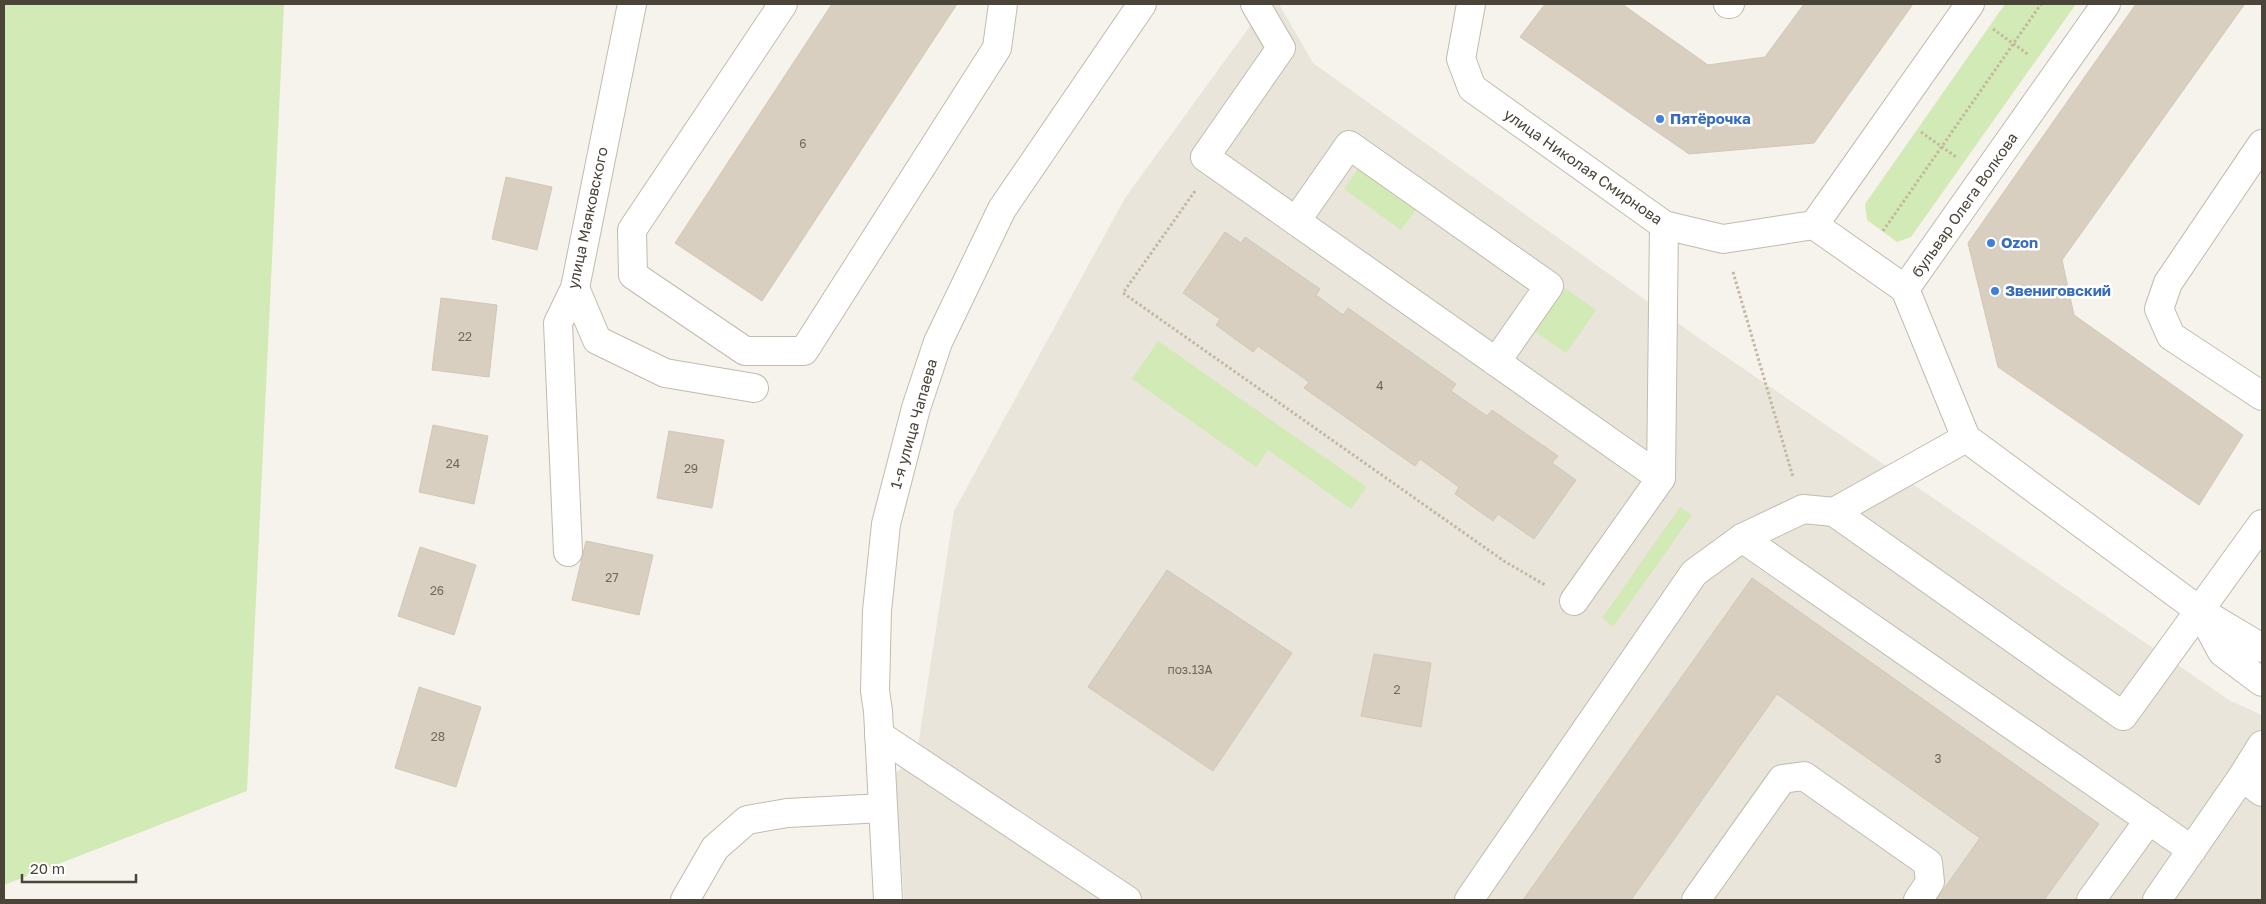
<svg xmlns="http://www.w3.org/2000/svg" width="2266" height="904" viewBox="0 0 2266 904" font-family="'Golos Text',sans-serif">
<rect width="100%" height="100%" fill="#f6f3ec"/>
<path fill="#eae5da" d="M1266 4H1279L1313 63 1703 341 2229 700 2262 715V900H904L895 773 916 759 954 511 1125 198Z"/>
<g fill="#d2eab5">
<path d="M4 4H284L247 791 4 885Z"/>
<path d="M2005 4H2076L1911 237 1897 242 1867 220 1865 204Z"/>
<path d="M1360 166 1418 207 1401 230 1344 189Z"/>
<path d="M1565 288 1596 310 1566 353 1534 331Z"/>
<path d="M1158 341 1367 487 1351 509 1268 450 1256 467 1132 379Z"/>
<path d="M1680 507 1692 515 1613 627 1602 618Z"/>
</g>
<g fill="#d8cfc1" stroke="#d3c7b4">
<path d="M832 4H957L762 301 675 243Z"/>
<path d="M1545 4H1622L1708 65 1765 57 1804 4H1913L1814 143 1689 154 1520 37Z"/>
<path d="M2136 4 2244 5 2062 260 2074 315 2243 435 2199 505 1998 367 1968 243Z"/>
<path d="M506 177 552 187 537 250 492 239Z"/>
<path d="M1225 232 1241 243 1245 237 1320 289 1316 295 1343 315 1348 308 1456 384 1451 391 1487 416 1492 410 1558 456 1552 463 1576 480 1534 539 1498 514 1493 521 1455 494 1459 487 1420 459 1415 466 1304 388 1309 382 1258 346 1253 352 1216 325 1220 319 1183 293Z"/>
<path d="M441 298 497 305 489 377 432 370Z"/>
<path d="M433 425 488 436 474 504 419 492Z"/>
<path d="M669 431 724 440 712 508 657 498Z"/>
<path d="M586 541 653 555 639 615 572 600Z"/>
<path d="M420 547 476 565 454 635 398 616Z"/>
<path d="M1167 570 1292 653 1213 771 1088 687Z"/>
<path d="M1752 578 2099 824 2044 900H1936L1980 838 1777 694 1631 900H1523Z"/>
<path d="M1374 654 1431 663 1421 727 1361 716Z"/>
<path d="M419 687 481 707 456 787 395 768Z"/>
</g>
<g fill="none" stroke-linecap="round" stroke-linejoin="round">
<g stroke="#c2bbae" stroke-width="30">
<g id="minor">
<path d="M783 4 632 230 633 275 745 351H804L997 48 1003 4"/>
<path d="M1255 4 1281 48 1205 157 1661 478"/>
<path d="M1471 4 1461 59 1472 88 1664 225 1723 239 1814 225"/>
<path d="M1728 4H1730"/>
<path d="M2262 144 2168 283 2159 309 2171 336 2262 396"/>
<path d="M1296 221 1349 145 1549 286 1496 362"/>
<path d="M1814 225 1905 289 2106 4"/>
<path d="M1814 225 1970 4"/>
<path d="M575 288 597 340 665 373 754 388"/>
<path d="M1905 289 1966 438 2200 611 2262 648"/>
<path d="M1834 512 1966 438"/>
<path d="M1742 538 2192 850"/>
<path d="M568 552 558 323 575 288 632 4"/>
<path d="M1574 601 1661 478 1664 225"/>
<path d="M2200 611 2222 652 2262 682"/>
<path d="M879 735 1127 900"/>
<path d="M2242 777 2262 792"/>
<path d="M685 900 715 848 747 820 787 813 883 808"/>
<path d="M888 900 878 711 875 691 877 611 886 524 916 408 938 342 1002 209 1142 4"/>
<path d="M1469 900 1694 573 1742 538 1803 509 1834 512 2123 716 2262 524"/>
<path d="M1696 900 1782 779 1804 776 1928 863 1930 882 1918 900"/>
<path d="M2091 900 2149 820"/>
<path d="M2157 900 2242 777 2262 745"/>
</g>
</g>
<g stroke="#c4b79f" stroke-width="3" stroke-dasharray="2.5 2.5" stroke-linecap="butt">
<path d="M1993 29 2029 55"/>
<path d="M1921 132 1956 157"/>
<path d="M1195 191 1123 293 1504 561 1545 585"/>
<path d="M1883 231 2041 4"/>
<path d="M1733 272 1793 477"/>
</g>
<use href="#minor" stroke="#fff" stroke-width="28"/>
</g>
<g fill="#3f7fe0" stroke="#fff" stroke-width="2">
<circle cx="1660" cy="119" r="5"/>
<circle cx="1991" cy="243" r="5"/>
<circle cx="1995" cy="291" r="5"/>
</g>
<g text-anchor="middle" stroke-width="5" stroke-linejoin="round" paint-order="stroke">
<g font-size="12" fill="#6e675b">
<text x="803" y="148">6</text>
<text x="465" y="341">22</text>
<text x="1380" y="390">4</text>
<text x="453" y="468">24</text>
<text x="691" y="473">29</text>
<text x="612" y="582">27</text>
<text x="437" y="595">26</text>
<text x="1190" y="674">поз.13А</text>
<text x="1397" y="694">2</text>
<text x="438" y="741">28</text>
<text x="1938" y="763">3</text>
</g>
<g font-size="15" font-weight="bold" fill="#366cbe" stroke="#fff" text-anchor="start">
<text x="1670" y="124">Пятёрочка</text>
<text x="2001" y="248">Ozon</text>
<text x="2005" y="296">Звениговский</text>
</g>
<g font-size="15" fill="#4b4439" stroke="#fff">
<text transform="translate(1583 167) rotate(35)" y="5">улица Николая Смирнова</text>
<text transform="translate(1965 205) rotate(-55)" y="5">бульвар Олега Волкова</text>
<text transform="translate(588 218) rotate(-78)" y="5">улица Маяковского</text>
<text transform="translate(914 424) rotate(-74)" y="5">1-я улица Чапаева</text>
</g>
</g>
<rect width="2266" height="904" fill="none" stroke="#4b4439" stroke-width="10"/>
<path d="M22 874v8h114v-8" fill="none" stroke="#4b4439" stroke-width="2.5"/>
<text x="30" y="874" font-size="15" fill="#4b4439" stroke="#ffffff" stroke-width="4" paint-order="stroke">20 m</text>
</svg>
